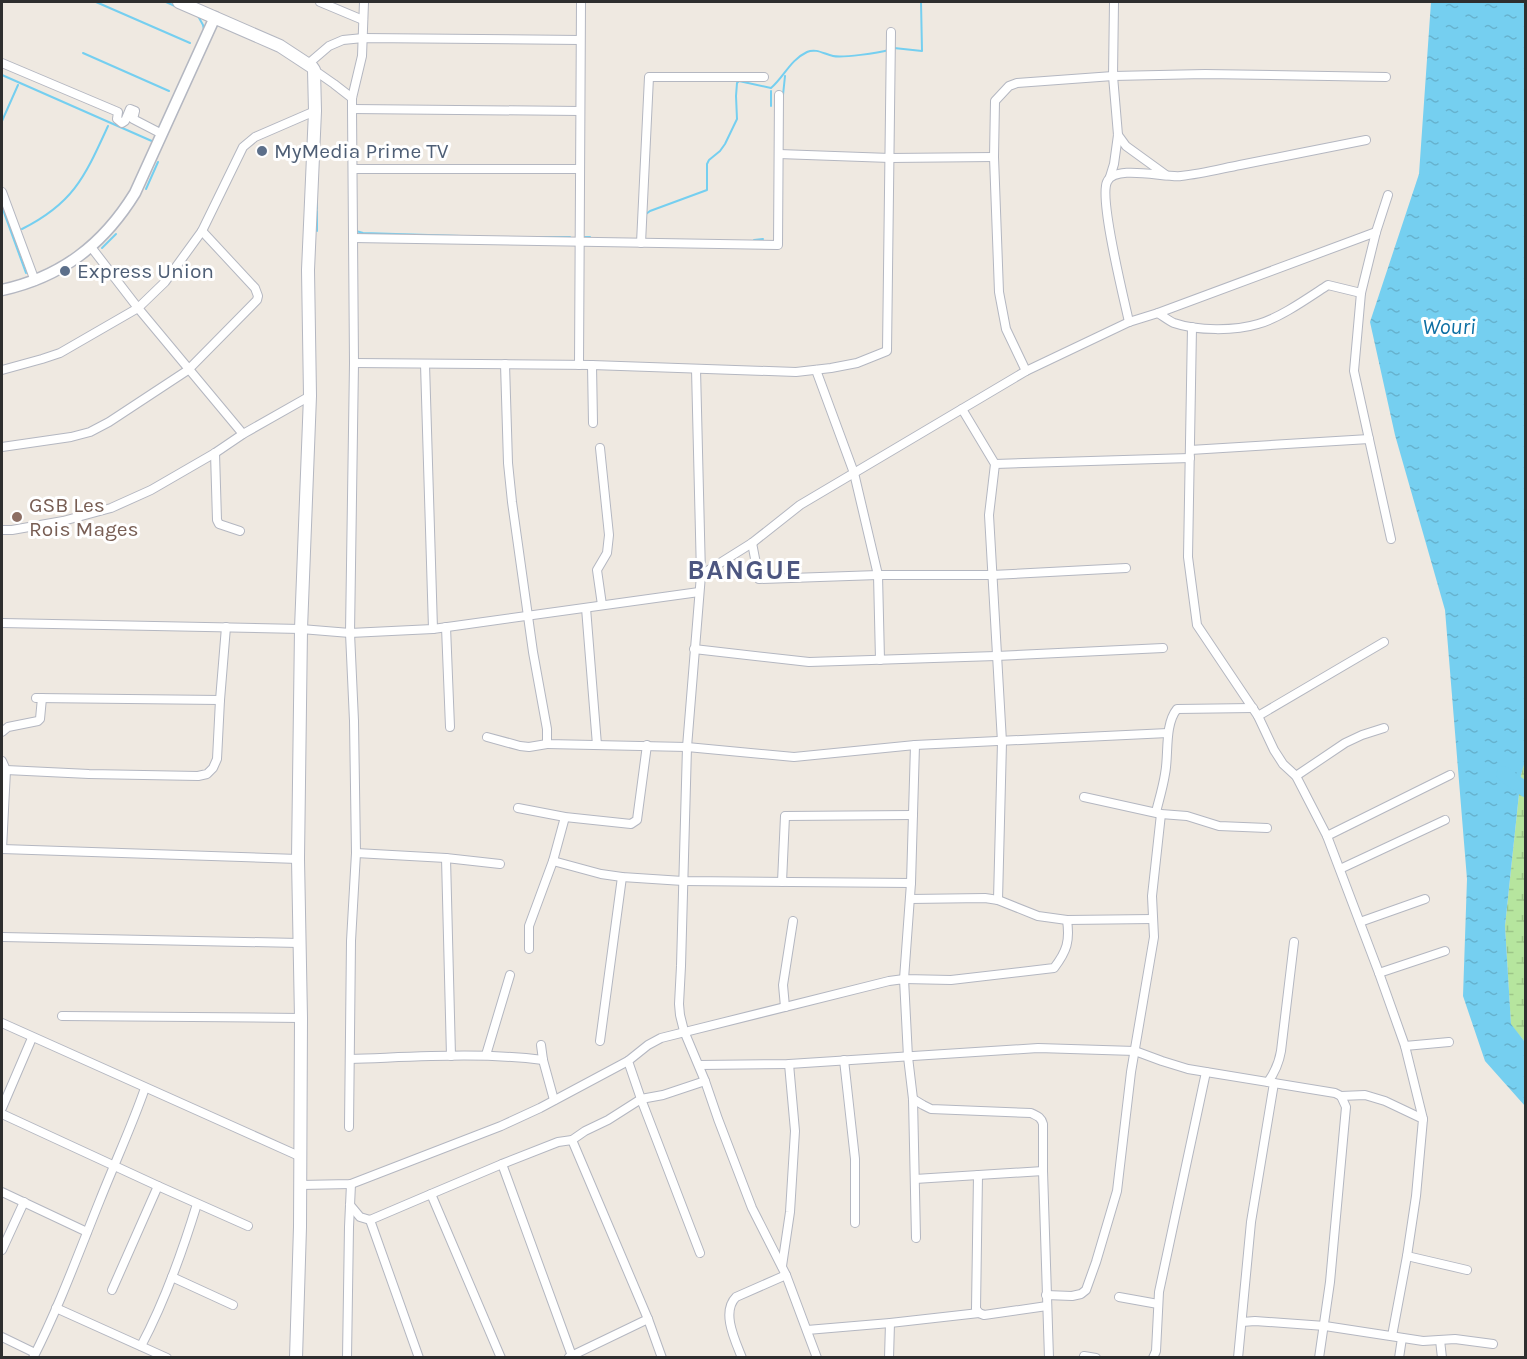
<svg xmlns="http://www.w3.org/2000/svg" width="1527" height="1359" viewBox="0 0 1527 1359" font-family="Karla,sans-serif">
<defs>
<pattern id="wetland-marsh" width="20" height="14" patternUnits="userSpaceOnUse" patternTransform="scale(1.5)"><rect width="20" height="14" fill="#b6e59e"/><path d="M1 5h8M5 5V1M11 12h8M15 12V8" fill="none" stroke="#9dc588"/></pattern>
<pattern id="water-ripples" width="26" height="14" patternUnits="userSpaceOnUse" patternTransform="scale(1.5)"><rect width="26" height="14" fill="#75cff0"/><path d="M2 4q2-2 4 0t4 0M15 11q2-2 4 0t4 0" fill="none" stroke="#66b2ce"/></pattern>
</defs>
<rect width="100%" height="100%" fill="#efe9e1"/>
<path fill="url(#wetland-marsh)" d="M1525 758V1042L1511 1025 1505 926 1521 775Z"/>
<path fill="url(#water-ripples)" d="M1431 2H1525L1526 758 1521 775 1505 926 1511 1024 1525 1042V1106L1485 1061 1463 996 1467 879 1445 610 1395 435 1370 322 1419 174Z"/>
<g fill="none" stroke-linecap="round" stroke-linejoin="round">
<g stroke="#75cff0" stroke-width="2">
<path d="M96 2 190 43"/>
<path d="M166 2 175 6"/>
<path d="M198 16 203 25 204 30"/>
<path d="M894 48 922 51 921 2"/>
<path d="M83 53 169 91"/>
<path d="M2 75 154 142"/>
<path d="M783 95 785 76"/>
<path d="M771 106V91"/>
<path d="M2 121 18 85"/>
<path d="M146 189 158 162"/>
<path d="M317 196V209"/>
<path d="M2 207 26 273"/>
<path d="M317 211V231"/>
<path d="M646 214 650 211 707 190V164L709 160 720 151 725 144 737 119 736 96 737 83 739 81 771 88C784 77 790 60 807 52 816 48 824 54 833 56 843 58 878 53 889 50"/>
<path d="M22 229C74 203 85 176 108 126"/>
<path d="M356 231 363 233 461 236"/>
<path d="M531 237H570"/>
<path d="M581 237H590"/>
<path d="M754 240 763 239"/>
<path d="M102 248 116 234"/>
</g>
<path stroke="#75cff0" stroke-width="15" d="M1504 774 1526 790"/>
<g stroke="#b4b7c1" stroke-width="10">
<g id="minor">
<path d="M320 2 363 20"/>
<path d="M2 63 118 112 117 119 122 123 125 121 130 109 135 111 133 119 162 134"/>
<path d="M308 64 329 46 343 40 363 38 580 40"/>
<path d="M314 70 334 84 352 98"/>
<path d="M352 109 580 111"/>
<path d="M1118 135 1126 146 1166 175"/>
<path d="M779 154 890 158 994 157"/>
<path d="M353 169H580"/>
<path d="M1110 177 1114 164 1118 135 1113 76 1114 2"/>
<path d="M2 192 35 281"/>
<path d="M1388 195 1376 232 1361 293 1354 371 1391 539"/>
<path d="M353 238 778 245 779 95"/>
<path d="M641 243 649 77H764"/>
<path d="M91 247 138 308 243 434"/>
<path d="M1158 313 1376 232"/>
<path d="M1129 322C1124 299 1099 199 1107 182 1114 164 1165 178 1181 176 1201 174 1220 169 1240 165 1282 157 1324 148 1366 140"/>
<path d="M1192 327 1188 557 1197 625 1258 716 1274 750 1283 764 1296 776 1327 836 1450 775"/>
<path d="M354 363 592 365 796 372 831 368 857 363 887 351 891 32"/>
<path d="M425 364 433 629"/>
<path d="M505 364 508 463 512 502 533 652 547 729V744L687 747 794 757 915 745 1168 733"/>
<path d="M579 365 581 2"/>
<path d="M592 365 593 423"/>
<path d="M696 369 701 575 687 747 681 966 679 1004 680 1015 684 1031 705 1081 718 1119 752 1208 786 1275 817 1358"/>
<path d="M2 370 42 359 60 353 138 308 165 282 202 231 243 147 255 137 315 111"/>
<path d="M816 370 854 473 878 575 880 660"/>
<path d="M1026 371 1006 329 999 292 994 157 995 101 1009 86 1017 83 1113 76 1205 74 1386 77"/>
<path d="M962 409 995 464 989 515 1002 742 998 900"/>
<path d="M2 447 71 437 90 432 109 422 188 370 257 300 258 296 255 288 202 231"/>
<path d="M600 448 609 535 607 553 597 570 602 605"/>
<path d="M1190 450 1369 439"/>
<path d="M215 453 217 520 219 524 240 531"/>
<path d="M995 464 1190 458"/>
<path d="M2 530H12L63 521 111 508 151 490 215 453 243 434 310 396"/>
<path d="M752 543 759 579 878 575H992L1126 568"/>
<path d="M701 575 752 543 800 505 1026 371 1129 322 1158 313C1163 316 1169 321 1174 323 1197 331 1235 331 1258 324 1280 318 1308 298 1328 285L1361 293"/>
<path d="M586 608 597 745"/>
<path d="M2 623 301 629 350 633 433 629 699 592"/>
<path d="M446 627 450 727"/>
<path d="M694 649 809 662 996 656 1163 648"/>
<path d="M36 698 220 700"/>
<path d="M1258 716 1384 642"/>
<path d="M2 732 8 727 38 721 40 719 42 698"/>
<path d="M487 737 520 746 529 747 547 744"/>
<path d="M915 745 911 883 904 979 951 980 1054 968C1067 951 1070 941 1067 920"/>
<path d="M2 761 6 770 2 849"/>
<path d="M6 770 89 774 198 776 207 774 213 768 217 759 220 700 226 627"/>
<path d="M1296 776 1345 743 1362 735 1384 728"/>
<path d="M1084 797 1161 814 1187 816 1219 826 1267 828"/>
<path d="M518 808 565 817 631 824 637 820 647 745"/>
<path d="M1156 812C1159 800 1163 787 1165 774 1169 755 1164 725 1177 709L1253 708"/>
<path d="M1327 836 1379 973 1405 1046 1423 1119"/>
<path d="M2 849 298 859"/>
<path d="M356 853 446 858 500 864"/>
<path d="M446 858 451 1056"/>
<path d="M553 861 601 874 622 877 683 881 911 883"/>
<path d="M1340 869 1445 820"/>
<path d="M782 882 785 816 913 815"/>
<path d="M910 899 985 898 998 900 1038 916 1067 920 1153 919"/>
<path d="M1360 922 1425 899"/>
<path d="M2 937 299 943"/>
<path d="M529 949V926L553 861 565 817"/>
<path d="M1379 973 1445 951"/>
<path d="M785 1007 783 985 793 921"/>
<path d="M62 1016 301 1018"/>
<path d="M2 1023 299 1156"/>
<path d="M600 1041 622 877"/>
<path d="M541 1045 543 1060 554 1100"/>
<path d="M1405 1046 1449 1042"/>
<path d="M486 1055 510 975"/>
<path d="M350 1059C414 1057 479 1052 543 1060"/>
<path d="M844 1060 855 1159V1223"/>
<path d="M699 1065 789 1064 1038 1048 1135 1051 1162 1061 1188 1069 1335 1093 1341 1096 1346 1107 1330 1282 1319 1358"/>
<path d="M1268 1082C1275 1072 1279 1063 1281 1051L1294 942"/>
<path d="M1341 1096 1365 1095 1385 1101 1423 1119 1416 1196 1407 1256 1392 1336"/>
<path d="M913 1099 923 1105 931 1109 1031 1113C1037 1116 1041 1117 1043 1124V1171L1049 1358"/>
<path d="M2 1108 32 1038"/>
<path d="M2 1114 158 1186 248 1226"/>
<path d="M349 1127 351 941 356 853 354 721 350 633 354 363 352 109V98L362 56 364 2"/>
<path d="M572 1140 648 1319 662 1358"/>
<path d="M502 1164 572 1356 575 1358"/>
<path d="M978 1175 976 1309 979 1313 984 1315 1047 1306"/>
<path d="M915 1179 1043 1171"/>
<path d="M300 1185 351 1184 501 1126 540 1108 628 1061"/>
<path d="M2 1192 87 1232"/>
<path d="M431 1194 502 1164 558 1142 572 1140 585 1131 608 1120 641 1099 663 1095 705 1081"/>
<path d="M350 1205 360 1217 370 1220 431 1194 501 1358"/>
<path d="M370 1220 419 1358"/>
<path d="M2 1250 24 1202"/>
<path d="M700 1253 641 1099 628 1061 648 1045 661 1038 889 981 904 979 908 1057 913 1099 916 1238"/>
<path d="M1407 1256 1467 1270"/>
<path d="M782 1266 790 1212 795 1131 789 1064"/>
<path d="M172 1277 233 1305"/>
<path d="M112 1290 158 1186"/>
<path d="M1046 1295 1072 1296 1081 1294 1086 1290 1096 1262 1117 1191 1131 1072 1154 937 1152 896 1161 814"/>
<path d="M1119 1297 1158 1304"/>
<path d="M56 1308 167 1358"/>
<path d="M1242 1322 1255 1321 1325 1326 1423 1341 1455 1339 1493 1344"/>
<path d="M807 1330 890 1323 979 1313"/>
<path d="M2 1337 35 1353"/>
<path d="M1440 1340 1442 1358"/>
<path d="M141 1346C165 1301 182 1253 197 1204"/>
<path d="M1084 1356 1096 1358"/>
<path d="M569 1357 648 1319"/>
<path d="M33 1358C59 1307 79 1252 100 1200 115 1162 132 1126 145 1088"/>
<path d="M347 1358 349 1227 351 1184"/>
<path d="M742 1358C735 1340 721 1312 736 1297L786 1275"/>
<path d="M889 1358 890 1323"/>
<path d="M1153 1358 1156 1351 1159 1292 1206 1072"/>
<path d="M1238 1358 1251 1222 1274 1083"/>
<path d="M1399 1358 1402 1338"/>
</g>
</g>
<g stroke="#b4b7c1" stroke-width="13">
<path id="tertiary" d="M2 290C61 277 103 245 135 193L215 17"/>
</g>
<g stroke="#b4b7c1" stroke-width="14">
<path id="secondary" d="M179 2 280 46 312 67 314 70 315 111 308 270 310 396 301 629 298 859 301 1018 300 1227 296 1358"/>
</g>
<use href="#minor" stroke="#fff" stroke-width="8"/>
<use href="#tertiary" stroke="#fff" stroke-width="10"/>
<use href="#secondary" stroke="#fff" stroke-width="12"/>
</g>
<g fill="#5c6f8a" stroke="#fff" stroke-width="2">
<circle cx="262" cy="151" r="6"/>
<circle cx="65" cy="271" r="6"/>
</g>
<circle fill="#8d6e63" stroke="#fff" stroke-width="2" cx="17" cy="517" r="6"/>
<g text-anchor="middle" stroke-width="6" stroke-linejoin="round" paint-order="stroke">
<g font-size="21" fill="#4e5e75" stroke="#fff" text-anchor="start">
<text x="274" y="158">MyMedia Prime TV</text>
<text x="77" y="278">Express Union</text>
</g>
<g font-size="21" fill="#785e54" stroke="#fff" text-anchor="start">
<text x="29" y="512">GSB Les<tspan x="29" dy="24">Rois Mages</tspan></text>
</g>
<g font-size="22" font-style="italic" fill="#0d6fa3" stroke="#fff">
<text x="1449" y="334">Wouri</text>
</g>
<g font-size="27" font-weight="bold" letter-spacing="1.5" fill="#4d5680" stroke="#fff">
<text x="745" y="579">BANGUE</text>
</g>
</g>
<rect width="1527" height="1359" fill="none" stroke="#2e2e2e" stroke-width="6"/>
</svg>
